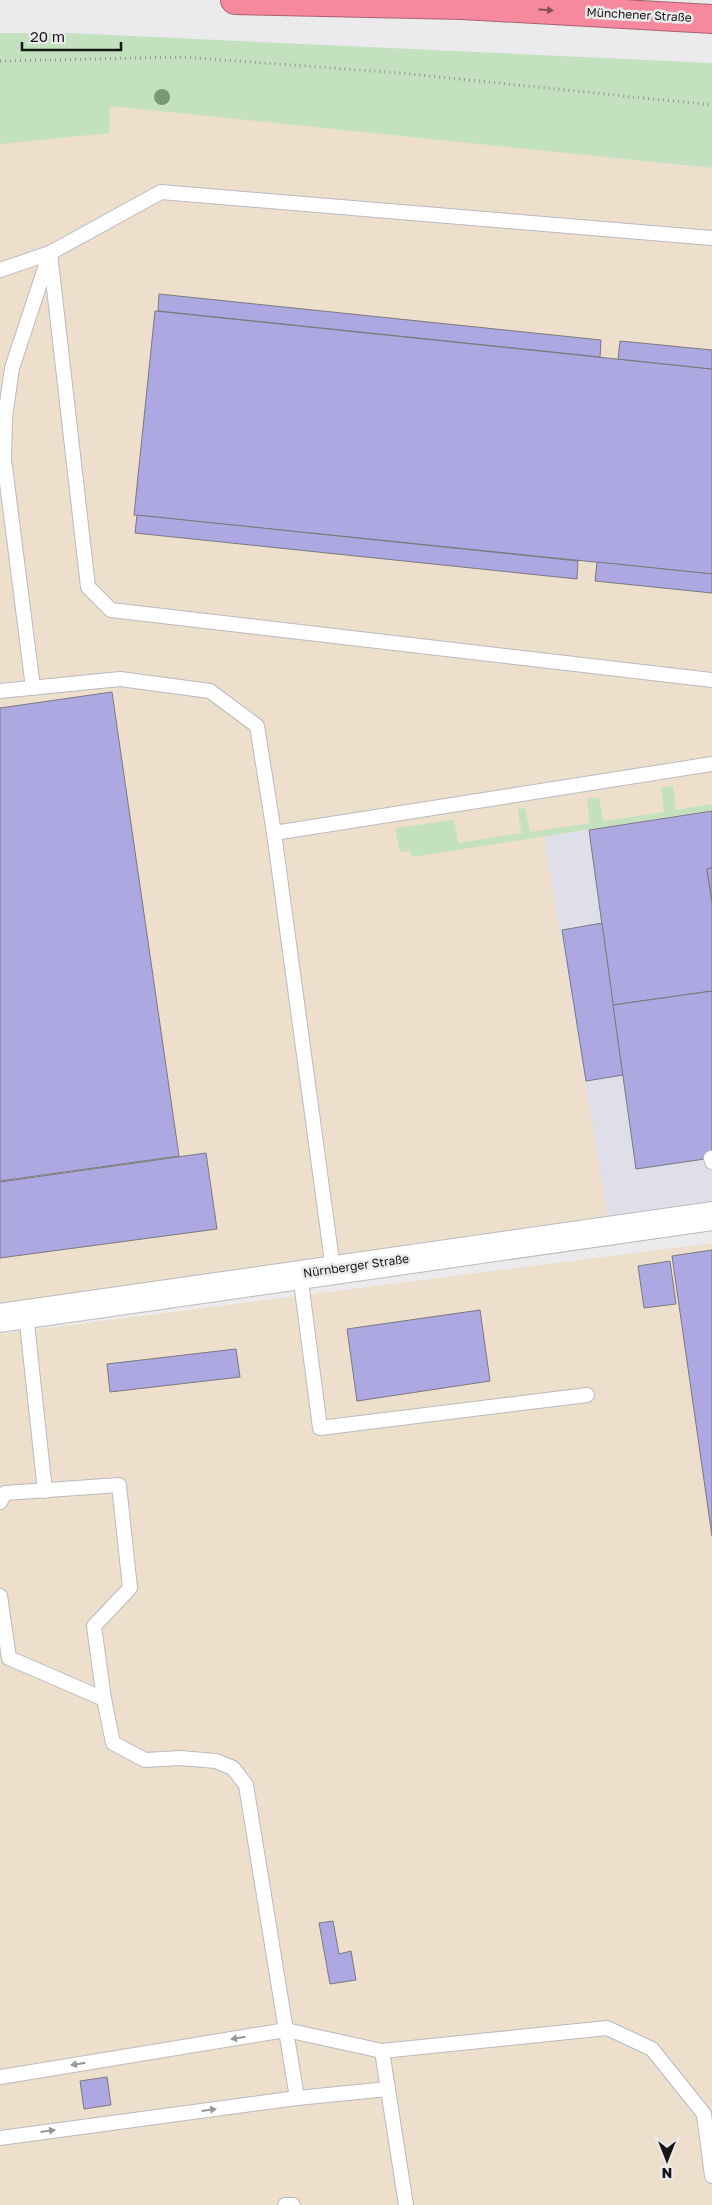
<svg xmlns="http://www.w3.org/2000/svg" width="712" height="2205" viewBox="0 0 712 2205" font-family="'Golos Text',sans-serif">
<rect width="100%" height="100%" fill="#ebebee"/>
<path fill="#dfdfea" d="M712 810V1204L608 1218 544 837Z"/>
<g fill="#eddfcc">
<path d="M0 94 712 168V810L544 837 608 1218 0 1310Z"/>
<path d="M712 1243V2205H0V1334Z"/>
</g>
<g fill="#c3e1be">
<path d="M0 33H69L712 63V168L110 106 109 133 0 144Z"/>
<path d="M673 786 676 810 712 804V810L412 857 410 851 400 852 395 828 454 820 458 843 521 833 518 809 525 808 530 832 590 823 587 799 599 797 603 821 664 812 661 788Z"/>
</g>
<g fill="#ada7e2" stroke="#7a797d">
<path d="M159 294 601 340 600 357 158 311Z"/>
<path d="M155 311 712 369V574L134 515Z"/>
<path d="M620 341 712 350V369L618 359Z"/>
<path d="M137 515 578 561 577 579 135 533Z"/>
<path d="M597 562 712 574V593L595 581Z"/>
<path d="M112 692 179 1156 0 1181V708Z"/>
<path d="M712 811V868L707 869 712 902V991L613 1005 589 830Z"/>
<path d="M712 868V902L707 869Z"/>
<path d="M602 923 623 1075 586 1081 562 930Z"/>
<path d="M712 991V1158L636 1169 613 1005Z"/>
<path d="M206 1153 217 1229 0 1258V1182Z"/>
<path d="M712 1250V1536L672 1256Z"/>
<path d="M670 1261 676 1304 644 1308 638 1266Z"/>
<path d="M480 1310 490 1381 357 1401 347 1329Z"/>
<path d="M236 1349 240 1377 110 1392 107 1364Z"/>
<path d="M333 1921 339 1954 351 1951 356 1980 330 1984 319 1923Z"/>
<path d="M107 2077 111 2105 84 2109 80 2081Z"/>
</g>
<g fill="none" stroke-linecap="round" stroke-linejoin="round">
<g stroke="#bababe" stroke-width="16">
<g id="lane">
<path d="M712 238 161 192 50 253 88 587 111 610 712 680"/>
<path d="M0 270 50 253 12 368 5 417 4 459 33 688"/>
<path d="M0 691 120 679 210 691 257 726 274 833 333 1269"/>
<path d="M274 833 712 764"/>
<path d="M711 1158 712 1162"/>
<path d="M300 1274 320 1428 587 1395"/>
<path d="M26 1314 45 1491"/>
<path d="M0 1502 5 1493 119 1485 130 1588 94 1626 104 1699 113 1743 145 1760 180 1758 216 1761 233 1768 246 1785 297 2098"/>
<path d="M0 1596 9 1658 104 1699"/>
<path d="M382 2051 607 2028 652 2049 704 2114 712 2176"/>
<path d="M0 2077 286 2030 382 2051 406 2205"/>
<path d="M0 2138 297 2098 388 2089"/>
<path d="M285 2205H293"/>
</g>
</g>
<g stroke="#bababe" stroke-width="30">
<path id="secondary" d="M0 1318 712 1216"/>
</g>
<g stroke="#a8616f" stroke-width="30">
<path id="highway" d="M235 0 462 5 712 19"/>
</g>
<path stroke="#939395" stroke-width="3" stroke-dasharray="1 4" stroke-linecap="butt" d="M0 61 182 57 400 73 712 105"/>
<use href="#lane" stroke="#fff" stroke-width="14"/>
<use href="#secondary" stroke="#fff" stroke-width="28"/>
<use href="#highway" stroke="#f7899e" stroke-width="28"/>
</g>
<circle fill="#799874" cx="162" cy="97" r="8"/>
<defs><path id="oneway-solid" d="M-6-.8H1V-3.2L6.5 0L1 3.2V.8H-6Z" transform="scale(1.25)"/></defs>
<use fill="#86505a" href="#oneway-solid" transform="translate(546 10) rotate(3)"/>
<g fill="#969697">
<use href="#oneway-solid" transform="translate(238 2038) rotate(171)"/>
<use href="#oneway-solid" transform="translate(78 2064) rotate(171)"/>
<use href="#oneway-solid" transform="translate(209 2110) rotate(-8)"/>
<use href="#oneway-solid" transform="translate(48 2131) rotate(-8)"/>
</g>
<g text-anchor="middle" stroke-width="5" stroke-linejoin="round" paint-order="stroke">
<g font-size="12" fill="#161617" stroke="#ebebee">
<text transform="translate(639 15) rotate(3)" y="4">Münchener Straße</text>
<text transform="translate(356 1266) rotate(-8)" y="4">Nürnberger Straße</text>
</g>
</g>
<g transform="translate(667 2160) rotate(180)" stroke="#ebebee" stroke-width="4" paint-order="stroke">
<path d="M0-4L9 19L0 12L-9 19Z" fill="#161617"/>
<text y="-8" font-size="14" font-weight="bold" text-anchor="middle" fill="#161617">N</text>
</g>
<path d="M22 42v8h99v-8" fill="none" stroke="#161617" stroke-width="2.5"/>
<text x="30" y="42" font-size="15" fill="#161617" stroke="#ebebee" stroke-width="4" paint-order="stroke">20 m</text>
</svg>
